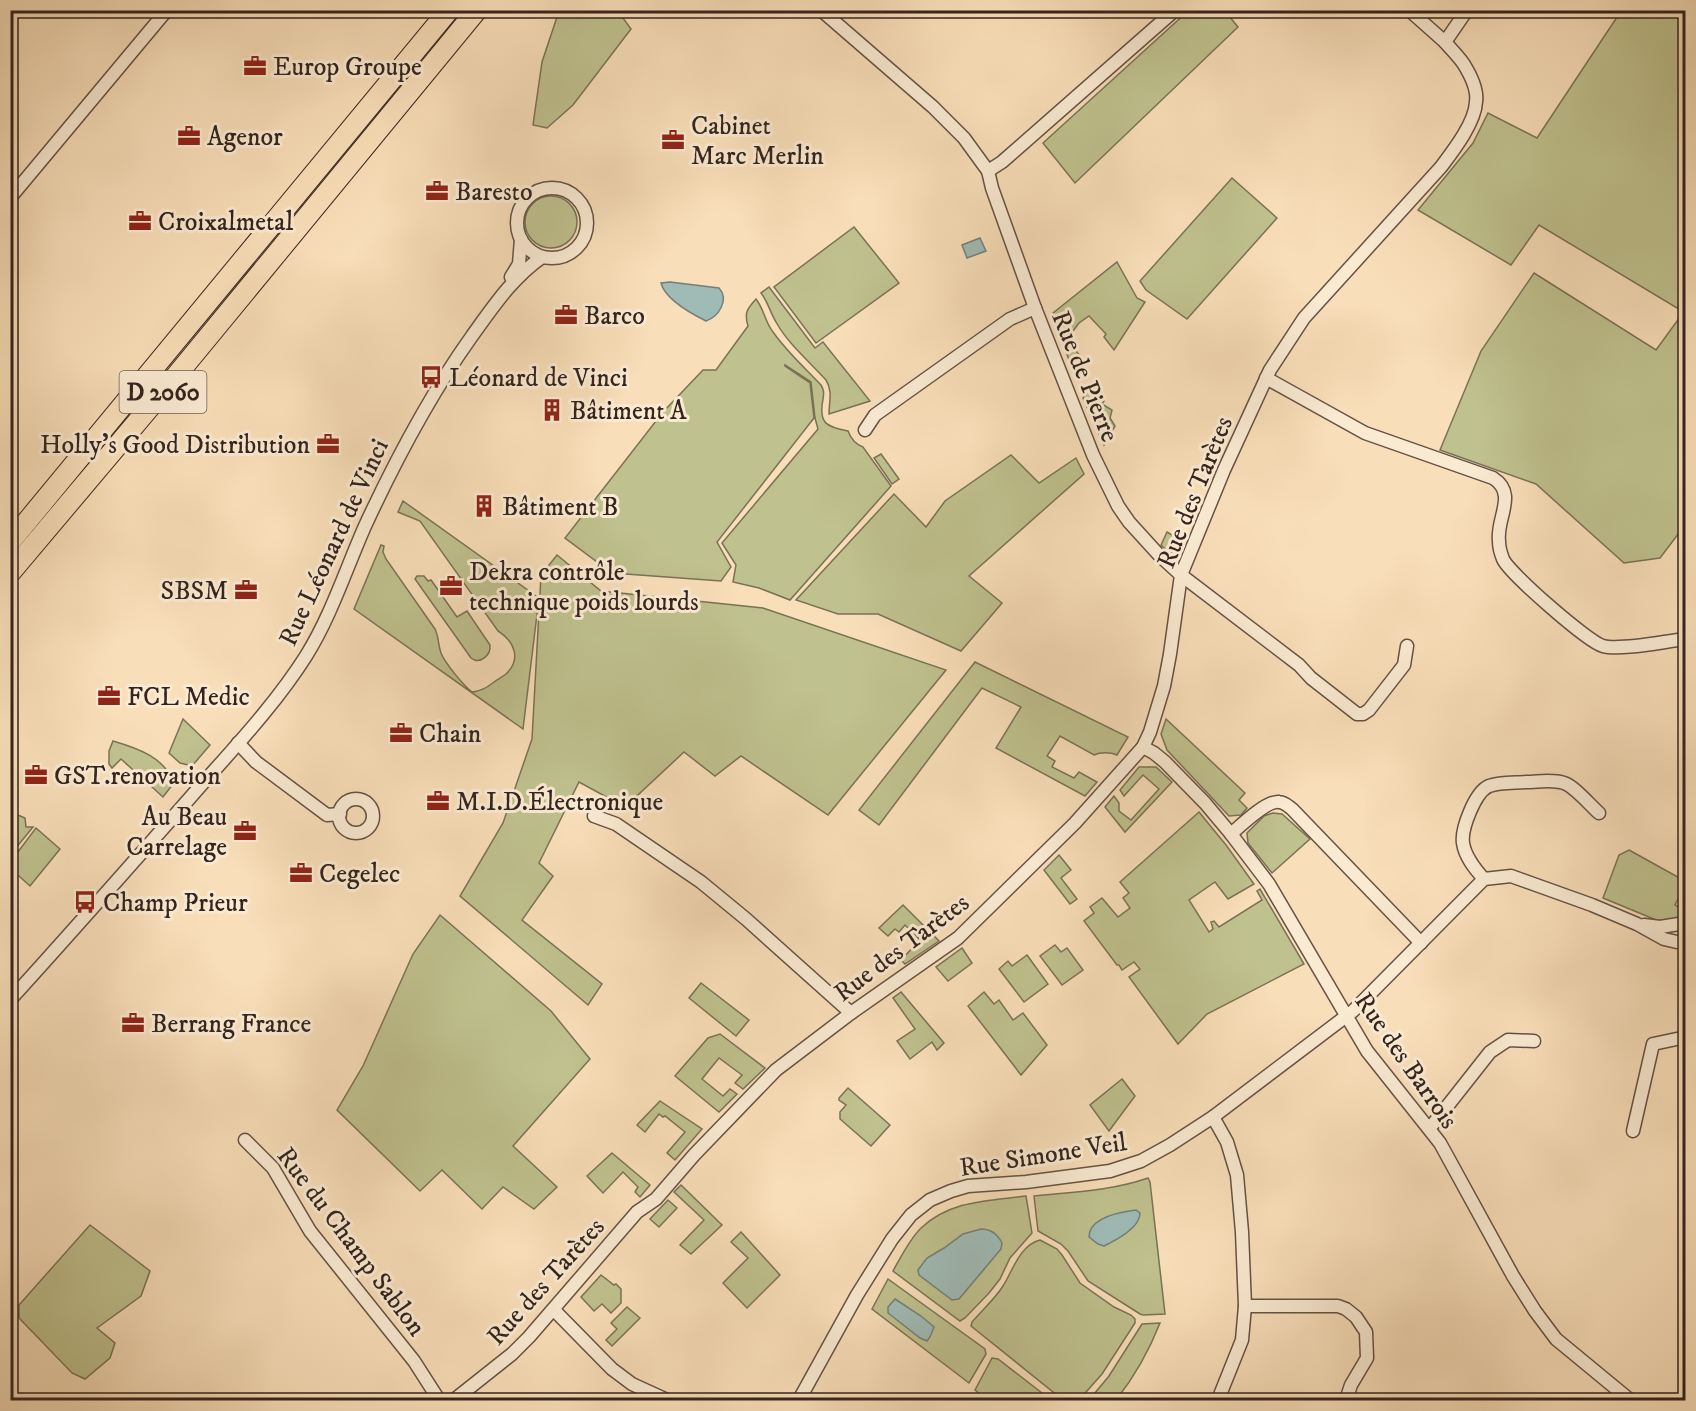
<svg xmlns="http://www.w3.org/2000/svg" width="1696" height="1411" viewBox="0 0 1696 1411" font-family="'IM FELL DW Pica',serif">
<rect width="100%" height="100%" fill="#f8deb9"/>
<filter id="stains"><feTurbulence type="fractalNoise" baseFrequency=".00333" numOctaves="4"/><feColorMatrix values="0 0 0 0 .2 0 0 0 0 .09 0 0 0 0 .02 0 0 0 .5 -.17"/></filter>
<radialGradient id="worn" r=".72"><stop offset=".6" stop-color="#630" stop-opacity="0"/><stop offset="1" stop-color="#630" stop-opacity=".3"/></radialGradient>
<g fill="#bfc18e" stroke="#7a7256" stroke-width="1.5">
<path d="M559 11H618L631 29 573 105 547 128 533 125 542 62Z"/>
<path d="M1188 11H1225L1238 27 1075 183 1043 143Z"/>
<path d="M1621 11H1685L1686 297 1677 308 1539 225 1511 265 1418 210 1473 143 1488 113 1537 138Z"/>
<path d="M1232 178 1277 218 1187 319 1146 290 1140 281Z"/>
<circle cx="551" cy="222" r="26"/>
<path d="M854 227 899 283 816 343 774 287Z"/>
<path d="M1117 262 1137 298 1145 302 1114 350 1104 337 1106 334 1089 316 1079 323 1067 339 1080 356 1071 366 1053 313Z"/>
<path d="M1534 273 1656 350 1685 310V525L1660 558 1624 563 1536 484 1440 450 1481 351Z"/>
<path d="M769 287 815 348 823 342 870 401 829 414C829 402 833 391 826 380 810 362 788 344 776 322 770 312 768 302 761 293Z"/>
<path d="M756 299C764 309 765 322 773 332 787 352 805 368 821 385 824 390 824 393 823 399 818 424 827 427 848 431 851 439 855 444 863 447L891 486 790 600 759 588 733 582 736 565 722 543 818 429 815 418 811 382 785 365V366L810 383 814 418 717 542 731 567 721 581 612 573 565 538 663 412 703 370H716L748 326C744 313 747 309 756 299Z"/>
<path d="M1093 383 1099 388 1097 397 1104 401 1102 404 1112 410 1110 418 1115 426 1104 445 1083 398Z"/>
<path d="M881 454 899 479 892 484 874 458Z"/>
<path d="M1011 455 1039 483 1076 458 1084 474 969 576 1002 603 961 651 878 614H838L796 600 894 494 926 527 945 501Z"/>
<path d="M403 501 539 598 523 729 354 609 381 545 384 546 383 552 386 559 435 629C439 637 438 645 441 653 445 663 463 685 472 692 481 691 486 688 494 682 497 680 502 677 506 674 522 659 514 641 498 631L420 521 398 512Z"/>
<path d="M1167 532 1175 537 1177 534 1182 538 1176 552H1168L1161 545Z"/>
<path d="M557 555 601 591 763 608 946 670 828 815 741 756 715 776 684 752 625 807 579 782 539 863 553 876 522 920 602 984 588 1005 460 896 503 823 532 739 541 575Z"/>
<path d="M417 576H424L428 581 431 580 457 617 467 611 490 645C491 655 480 665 471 658L415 579Z"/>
<path d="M975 662 1128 737 1117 755C1111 752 1100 752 1094 755L1060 736 1047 756 1055 761 1052 767 1074 778 1079 772 1097 782 1085 796 996 748 1021 707 982 688 879 825 859 810Z"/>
<path d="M183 719 210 745 192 766 180 763 169 753Z"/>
<path d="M1166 719 1245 793 1239 800 1247 808 1241 815 1229 816 1167 750 1161 734Z"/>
<path d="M113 741C137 748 167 758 173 784L163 797 121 759 112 768 109 764V751Z"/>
<path d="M1139 767H1156L1172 782 1125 832 1105 807 1114 796 1119 803V811L1131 820 1159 789 1143 775 1124 796 1120 790Z"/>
<path d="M11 812 25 818 26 827H33L11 854Z"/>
<path d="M1199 812 1226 845 1254 884 1228 899 1215 882 1189 900 1209 932 1213 929 1211 922 1214 921 1219 927 1262 900 1257 891 1260 889 1304 964 1207 1014 1178 1044 1129 977 1140 969 1134 962 1122 970 1119 965H1117L1084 921 1094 913 1090 907 1102 898 1118 917 1130 908 1123 898 1129 893 1120 882Z"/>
<path d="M1273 813 1282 814 1310 839 1272 873 1248 843 1247 833 1264 816Z"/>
<path d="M36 828 60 849 30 886 11 869V861Z"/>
<path d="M1629 850 1685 881V885L1675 905 1685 911 1681 917 1673 921 1661 922 1603 898 1619 855Z"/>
<path d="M1059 855 1071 870 1061 878 1077 899 1070 904 1044 870Z"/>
<path d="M903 905 939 941 905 964 901 960 920 940 905 925 899 932 895 929 888 936 879 928Z"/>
<path d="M440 915 551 1011 590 1059 513 1146 557 1187 534 1209 503 1187 482 1209 442 1170 420 1191 337 1110 363 1066 413 954Z"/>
<path d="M1055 945 1061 952 1067 948 1083 970 1062 985 1040 956Z"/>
<path d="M962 948 972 963 948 981 936 967Z"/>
<path d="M1027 955 1048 984 1024 1002 999 969 1008 961 1012 966Z"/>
<path d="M701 983 749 1020 736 1036 689 998Z"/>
<path d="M901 992 944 1043 937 1050 932 1042 910 1059 897 1041 915 1029 893 998Z"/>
<path d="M984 992 994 1004 999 1000 1013 1020 1023 1013 1047 1045 1021 1075 968 1006Z"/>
<path d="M720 1034 765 1068 743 1089 735 1083 742 1075 719 1058 702 1079 723 1096 730 1089 737 1094 719 1112 675 1076 708 1038Z"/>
<path d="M1122 1079 1135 1096 1109 1131 1090 1105Z"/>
<path d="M848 1088 890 1125 871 1146 840 1119V1112L846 1105 839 1100V1098Z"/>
<path d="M660 1101 702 1129 675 1160 667 1153 685 1132 665 1116 663 1117 659 1114 645 1132 637 1125Z"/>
<path d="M612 1153 650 1185 640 1197 635 1192 638 1187 623 1172 603 1193 587 1176Z"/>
<path d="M1148 1178 1150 1182 1165 1314 1143 1315 1140 1314 1088 1281 1068 1251 1061 1244 1038 1231 1034 1196C1072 1192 1111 1191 1148 1178Z"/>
<path d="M681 1185 722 1225 691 1254 680 1245 704 1220 674 1192Z"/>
<path d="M1026 1196 1032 1233 1010 1258 1000 1279 989 1293 965 1318 960 1321 893 1271C901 1257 909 1240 921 1228 951 1200 988 1201 1026 1196Z"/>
<path d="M668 1200 677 1208 659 1227 650 1219Z"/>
<path d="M90 1225 150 1271 141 1296 97 1328 115 1343 110 1358 85 1379 72 1373 19 1318V1305Z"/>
<path d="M741 1232 780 1275 747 1308 723 1283 748 1258 731 1242Z"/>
<path d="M1040 1240 1057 1249 1062 1255 1080 1283 1114 1307 1131 1315 1135 1319V1323L1102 1374 1079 1400H1063L971 1326 972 1322C982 1310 995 1299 1003 1286 1013 1270 1020 1245 1040 1240Z"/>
<path d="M601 1275 614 1285 616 1284 621 1289V1303L611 1313 602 1304 594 1311 581 1297Z"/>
<path d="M888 1279 985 1349 986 1354 969 1383 872 1309Z"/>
<path d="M627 1307 640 1318 612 1346 606 1340 617 1329 611 1323Z"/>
<path d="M1160 1323C1149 1351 1135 1376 1116 1400H1089L1109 1376 1142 1324Z"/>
<path d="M992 1358 998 1359 1051 1400H988L975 1390Z"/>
</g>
<g fill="#9fbbb6" stroke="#747f79" stroke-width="1.5">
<path d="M980 238 986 251 967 258 962 245Z"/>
<path d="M670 282 719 288C730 300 718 317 706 321 692 314 665 299 661 283Z"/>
<path d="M1136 1210 1140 1213C1140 1228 1116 1240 1104 1246L1098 1244 1089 1237C1089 1217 1120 1212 1136 1210Z"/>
<path d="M981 1229C991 1229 998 1235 1002 1243L1001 1249 959 1299 952 1300 919 1275 918 1270 927 1258 944 1248 963 1234Z"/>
<path d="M895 1299 921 1316 934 1327 930 1337 927 1341 920 1338 888 1313V1307Z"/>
</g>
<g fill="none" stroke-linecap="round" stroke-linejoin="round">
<g stroke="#655245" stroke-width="15">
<g id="minor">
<path d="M821 10 933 107 964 138 988 171 992 188 1035 308 1093 455 1118 506 1129 522 1159 555 1181 575 1299 665 1311 678 1357 714H1363L1369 710 1404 665 1407 646"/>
<path d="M1409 10 1445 42"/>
<path d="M988 171 1002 162 1175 10"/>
<circle cx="552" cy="223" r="35"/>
<path d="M10 198 167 10"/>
<path d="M511 277 519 264 521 239"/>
<path d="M1266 378 1365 433 1493 478C1518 494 1496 518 1499 541 1499 546 1501 554 1503 559 1509 573 1588 642 1603 646 1620 651 1666 641 1686 639"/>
<path d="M865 430 875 415 1010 319 1035 308"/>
<path d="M238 743 256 762 327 815 340 814"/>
<path d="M1143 747 1154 753 1165 762 1205 803 1231 834 1269 884 1367 1051 1440 1143 1513 1276 1535 1311 1556 1339 1630 1400"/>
<circle cx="356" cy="816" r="17"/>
<path d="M594 816 616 824 701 882 746 919 851 1013"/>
<path d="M1231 834C1240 826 1267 800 1279 802 1284 802 1288 806 1292 809L1421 943"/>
<path d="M1484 879C1475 869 1465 857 1463 843 1461 829 1475 792 1489 786 1500 782 1515 783 1526 782 1538 782 1552 779 1564 783 1574 786 1590 805 1599 813"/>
<path d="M1644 925 1660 927 1679 924"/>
<path d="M10 1000C70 934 129 867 189 799 229 753 273 708 306 656 331 616 346 569 365 526 396 459 429 396 472 336 493 307 512 278 542 257"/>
<path d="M1213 1117 1227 1142 1237 1175 1242 1232 1245 1306 1242 1340 1218 1400"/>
<path d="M1429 1128 1434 1123 1490 1052 1508 1040 1534 1041"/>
<path d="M1633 1131 1653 1044 1686 1037"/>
<path d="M245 1140 273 1168 310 1231 414 1361 439 1400"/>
<path d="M1245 1306H1338L1346 1309 1356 1317 1366 1332 1367 1358 1351 1385 1346 1400"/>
<path d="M554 1310 612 1369 632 1384 667 1400"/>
<path d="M454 1400 512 1354 529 1337 637 1212 656 1199 694 1155 776 1070 851 1013 958 938 1075 823 1143 747 1150 732 1164 686 1170 654 1181 575 1224 470 1270 370 1304 318 1441 167C1453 151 1475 123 1476 102 1478 89 1470 74 1463 63 1458 56 1451 49 1445 42L1467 10"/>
<path d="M799 1400 857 1295 892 1239 911 1215 930 1200 951 1191 968 1186 1026 1182 1110 1171 1141 1161 1170 1145 1213 1117 1353 1011 1484 879 1511 876 1592 905 1637 924 1664 939 1677 942"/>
</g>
</g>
<g stroke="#34241e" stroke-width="22">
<g id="trunk">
<path d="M10 542 449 10"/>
<path d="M10 573 171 382 477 10"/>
</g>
</g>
<use href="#minor" stroke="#faead2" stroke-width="12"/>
<use href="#trunk" stroke="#f8deb9" stroke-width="20"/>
</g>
<defs>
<g id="office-bare" transform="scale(1.8)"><path d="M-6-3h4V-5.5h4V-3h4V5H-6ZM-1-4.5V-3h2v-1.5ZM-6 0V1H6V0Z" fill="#8f2418" stroke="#faead2" stroke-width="2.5" paint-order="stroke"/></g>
<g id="bus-bare" transform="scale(1.8)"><path d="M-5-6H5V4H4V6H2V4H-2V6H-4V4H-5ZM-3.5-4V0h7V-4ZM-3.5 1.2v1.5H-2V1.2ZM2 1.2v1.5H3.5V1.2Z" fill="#8f2418" stroke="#faead2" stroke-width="2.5" paint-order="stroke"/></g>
<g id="building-bare" transform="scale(1.8)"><path d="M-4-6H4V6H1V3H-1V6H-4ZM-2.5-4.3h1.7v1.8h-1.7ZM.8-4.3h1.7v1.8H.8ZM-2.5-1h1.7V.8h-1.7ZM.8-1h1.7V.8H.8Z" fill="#8f2418" stroke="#faead2" stroke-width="2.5" paint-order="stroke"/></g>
</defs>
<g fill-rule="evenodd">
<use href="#office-bare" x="255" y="66"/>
<use href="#office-bare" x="189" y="136"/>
<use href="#office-bare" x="673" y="140"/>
<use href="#office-bare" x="437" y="191"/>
<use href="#office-bare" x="140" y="221"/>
<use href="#office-bare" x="566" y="315"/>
<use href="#bus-bare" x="431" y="377"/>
<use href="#building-bare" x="552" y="410"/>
<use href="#office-bare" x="328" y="444"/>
<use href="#building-bare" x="484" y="506"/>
<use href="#office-bare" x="451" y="586"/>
<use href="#office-bare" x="246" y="590"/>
<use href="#office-bare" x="109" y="696"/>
<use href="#office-bare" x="401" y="733"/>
<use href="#office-bare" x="36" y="775"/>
<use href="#office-bare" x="438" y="801"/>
<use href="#office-bare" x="245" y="831"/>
<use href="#office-bare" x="301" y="873"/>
<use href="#bus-bare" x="85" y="902"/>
<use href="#office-bare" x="133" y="1023"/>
</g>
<g text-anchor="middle" stroke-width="6" stroke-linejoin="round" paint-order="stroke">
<rect fill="#faead2" stroke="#6f5f54" stroke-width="1.5" x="119.5" y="371" width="87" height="42" rx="4.5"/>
<g font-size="24" font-weight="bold" fill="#34241e">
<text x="163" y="400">D 2060</text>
</g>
<g font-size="26" fill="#34241e" stroke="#faead2" text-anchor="start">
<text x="273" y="75">Europ Groupe</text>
<text x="691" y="134">Cabinet<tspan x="691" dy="30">Marc Merlin</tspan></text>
<text x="207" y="145">Agenor</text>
<text x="455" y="200">Baresto</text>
<text x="158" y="230">Croixalmetal</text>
<text x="584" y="324">Barco</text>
<text x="449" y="386">Léonard de Vinci</text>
<text x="570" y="419">Bâtiment A</text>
<text x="310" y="453" text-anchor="end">Holly's Good Distribution</text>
<text x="502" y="515">Bâtiment B</text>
<text x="469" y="580">Dekra contrôle<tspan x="469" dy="30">technique poids lourds</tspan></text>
<text x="228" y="599" text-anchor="end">SBSM</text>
<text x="127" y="705">FCL Medic</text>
<text x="419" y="742">Chain</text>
<text x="54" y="784">GST.renovation</text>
<text x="456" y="810">M.I.D.Électronique</text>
<text x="227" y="825" text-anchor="end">Au Beau<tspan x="227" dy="30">Carrelage</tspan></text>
<text x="319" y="882">Cegelec</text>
<text x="103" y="911">Champ Prieur</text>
<text x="151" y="1032">Berrang France</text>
</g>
<g font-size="26" fill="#34241e" stroke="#faead2">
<text transform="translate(1086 376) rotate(68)" y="9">Rue de Pierre</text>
<text transform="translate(1194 492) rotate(-68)" y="9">Rue des Tarètes</text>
<text transform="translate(333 542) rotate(-65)" y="9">Rue Léonard de Vinci</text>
<text transform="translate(901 947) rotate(-37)" y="9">Rue des Tarètes</text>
<text transform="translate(1407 1060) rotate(55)" y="9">Rue des Barrois</text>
<text transform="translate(1043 1154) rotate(-9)" y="9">Rue Simone Veil</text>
<text transform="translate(352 1241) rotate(53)" y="9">Rue du Champ Sablon</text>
<text transform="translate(545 1281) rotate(-48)" y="9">Rue des Tarètes</text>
</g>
</g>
<rect width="1696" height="1411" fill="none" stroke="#f8deb9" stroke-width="36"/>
<rect x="12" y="12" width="1672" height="1387" fill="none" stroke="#34241e" stroke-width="3"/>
<rect x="18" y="18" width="1660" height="1375" fill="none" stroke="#34241e" stroke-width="1.5"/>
<rect width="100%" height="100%" filter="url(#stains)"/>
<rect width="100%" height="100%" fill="url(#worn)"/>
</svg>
